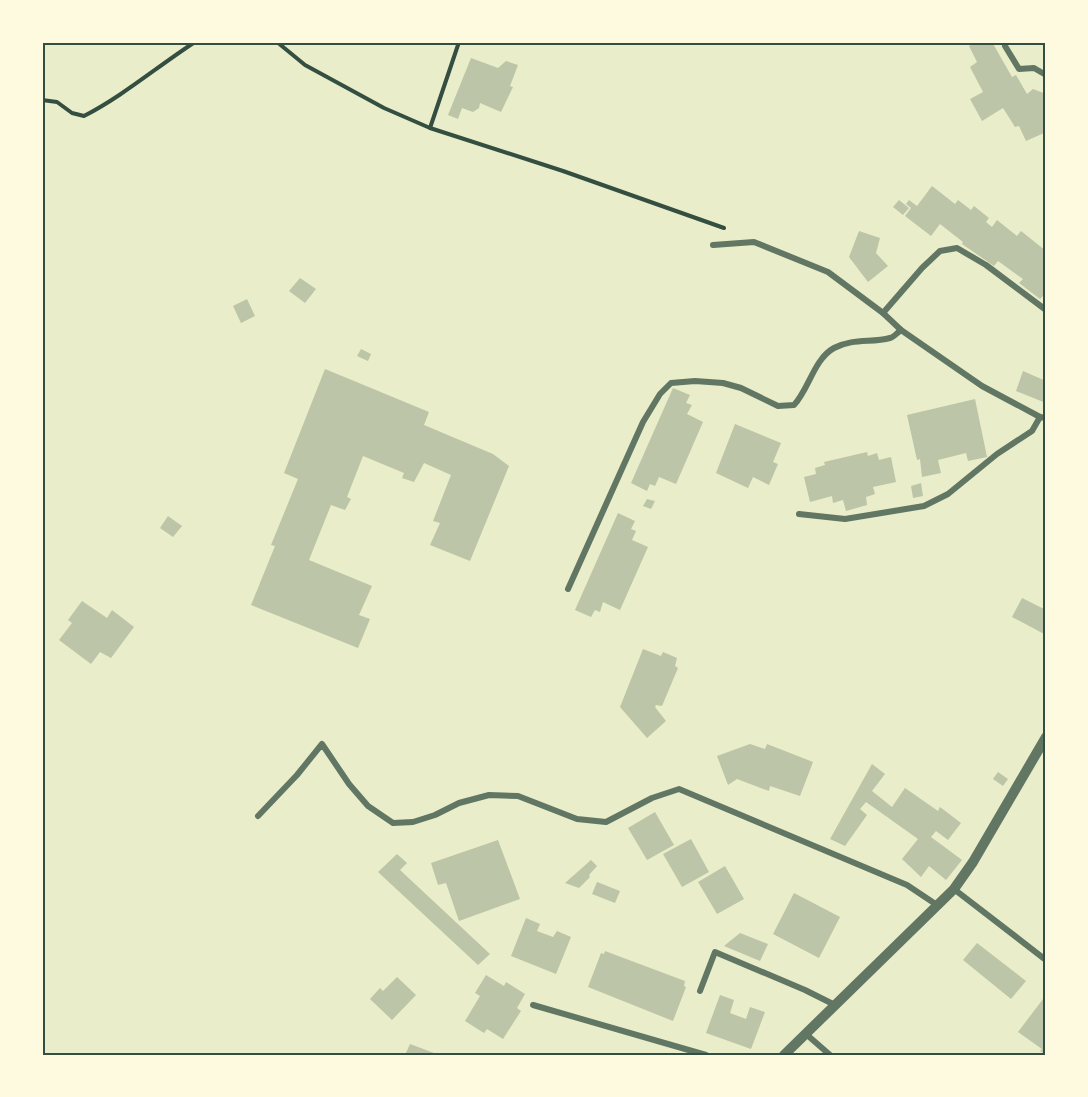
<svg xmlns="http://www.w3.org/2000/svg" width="1088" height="1097" viewBox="0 0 1088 1097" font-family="Roboto,sans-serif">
<rect width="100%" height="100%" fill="#e9edc9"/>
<g fill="#bcc5a7">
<path d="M977 42H992L1012 77 1016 75 1027 94 1033 89 1046 94V133H1044L1026 141 1019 126 1015 127 1003 108 982 121 970 99 983 92 970 67 977 62 969 46Z"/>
<path d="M471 58 498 68 506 61 518 65 510 86 513 87 501 112 480 103 479 108 473 112 462 108 458 119 448 115Z"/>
<path d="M932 186 955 204 958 200 971 210 974 206 989 218 986 222 992 227 997 220 1017 236 1021 231 1046 251V298L1043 296 1040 299 1019 283 1023 279 998 261 994 266 962 244 963 242 940 224 931 236 905 216 911 208 906 204 909 200 917 206Z"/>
<path d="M899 200 909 208 903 215 893 207Z"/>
<path d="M859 231 880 238 876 253 888 266 868 282 849 257Z"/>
<path d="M300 278 316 289 305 303 289 291Z"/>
<path d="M247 299 255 316 241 323 233 306Z"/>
<path d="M361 349 371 354 368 361 357 356Z"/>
<path d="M325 369 429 412 424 425 493 454 509 466 470 561 430 545 440 523 433 521 451 475 424 463 414 482 402 478 404 473 363 456 347 497 351 499 345 510 331 505 309 560 372 586 359 615 370 619 358 648 251 605 275 546 271 545 298 479 284 473Z"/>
<path d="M1023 371 1046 381V403L1016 391Z"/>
<path d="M673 388 690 395 686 403 692 405 687 414 703 422 676 484 659 477 655 486 650 484 647 491 631 483Z"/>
<path d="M975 399 987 457 968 461 966 453 938 460 941 473 922 477 920 459 917 460 907 415Z"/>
<path d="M735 424 781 443 773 462 778 464 769 485 753 477 748 488 716 473Z"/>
<path d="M867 452 868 456 877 453 879 460 891 457 896 482 873 487 875 494 866 497 867 505 846 511 843 500 833 503 832 496 810 502 804 477 816 474 815 468 825 465 824 462Z"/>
<path d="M921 483 923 496 913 498 911 486Z"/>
<path d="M647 499 655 501 651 509 643 506Z"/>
<path d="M618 513 635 521 631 529 636 531 632 540 648 547 620 610 603 602 600 612 595 610 591 617 575 610Z"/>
<path d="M168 516 182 526 173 537 160 528Z"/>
<path d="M1022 598 1046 610V635L1012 617Z"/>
<path d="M82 601 107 618 112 610 134 627 111 658 100 652 91 664 59 640 72 623 68 620Z"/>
<path d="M643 649 661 656 663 652 677 658 675 666 678 668 662 706 656 705 655 707 666 721 647 738 620 707Z"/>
<path d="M750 744 765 749 767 744 813 762 800 796 770 786 769 791 737 779 728 785 717 756Z"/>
<path d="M872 764 885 774 872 791 892 807 905 788 938 811 940 807 961 823 948 840 936 831 931 837 962 860 946 880 929 866 921 877 902 859 918 839 866 802 860 809 867 815 845 846 830 839Z"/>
<path d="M998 772 1008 779 1003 786 993 779Z"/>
<path d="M655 812 674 845 647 860 628 828Z"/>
<path d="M691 839 709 872 682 887 663 854Z"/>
<path d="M498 840 520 899 459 921 446 883 438 885 431 863Z"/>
<path d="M397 854 407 863 400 870 490 954 478 965 378 872Z"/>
<path d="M591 860 597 866 589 875 590 877 579 888 565 883Z"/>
<path d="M725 866 744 899 717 914 698 882Z"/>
<path d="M597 882 620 891 615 903 592 894Z"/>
<path d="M794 893 840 917 819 958 773 934Z"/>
<path d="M526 918 540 924 537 931 553 937 557 931 571 937 556 974 511 956Z"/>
<path d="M740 933 768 944 760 961 724 946Z"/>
<path d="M977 943 1026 981 1011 999 963 960Z"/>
<path d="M605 951 685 981 684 986 686 987 673 1021 588 987 601 953 604 954Z"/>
<path d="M486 975 504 986 506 982 525 994 517 1008 521 1011 503 1039 487 1029 484 1033 465 1021 480 996 475 993Z"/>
<path d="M397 977 416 995 392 1020 370 999 380 988 383 991Z"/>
<path d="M720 995 734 1000 730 1013 746 1019 750 1007 765 1012 751 1049 706 1033Z"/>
<path d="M1043 999 1046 1001V1055L1040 1051 1042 1049 1018 1032Z"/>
<path d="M410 1044 434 1053 433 1055H405Z"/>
</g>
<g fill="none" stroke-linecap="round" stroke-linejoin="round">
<g stroke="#344e41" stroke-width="4">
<path d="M277 42 305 65 384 108 430 128 563 171 724 228"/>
<path d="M42 100 57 102 72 113 84 116C123 96 158 66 195 42"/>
<path d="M430 128 459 42"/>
</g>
<g stroke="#617663" stroke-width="6">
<path d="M1005 46 1019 69 1034 68 1046 75"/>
<path d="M713 245 754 242 828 272 883 313 901 330 982 386 1040 417 1046 418"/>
<path d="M883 313 922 268 940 251 957 248 986 265 1046 310"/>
<path d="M799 514 845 519 924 506 948 494 997 454 1032 431 1040 417"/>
<path d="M568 589 643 422 660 394 671 383 695 381 723 383 741 388 778 406 794 405C809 389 814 359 834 348 853 338 871 343 890 338 894 337 897 333 901 330"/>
<path d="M258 816 297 775 322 744 349 784 368 806 393 823 413 822 435 815 459 803 489 795 518 796 577 819 606 822 652 798 679 789 907 885 937 905"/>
<path d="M954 889 1046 960"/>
<path d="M700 991 715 952 805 990 835 1005"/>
<path d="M533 1005 706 1055"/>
<path d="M806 1034 830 1055"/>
</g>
<path stroke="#617663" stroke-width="10" d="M784 1055 954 889 973 862 1046 737"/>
</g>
<rect width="1088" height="1097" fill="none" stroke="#fefae0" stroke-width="87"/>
<rect x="44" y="44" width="1000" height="1010" fill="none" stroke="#344e41" stroke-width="2"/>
</svg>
